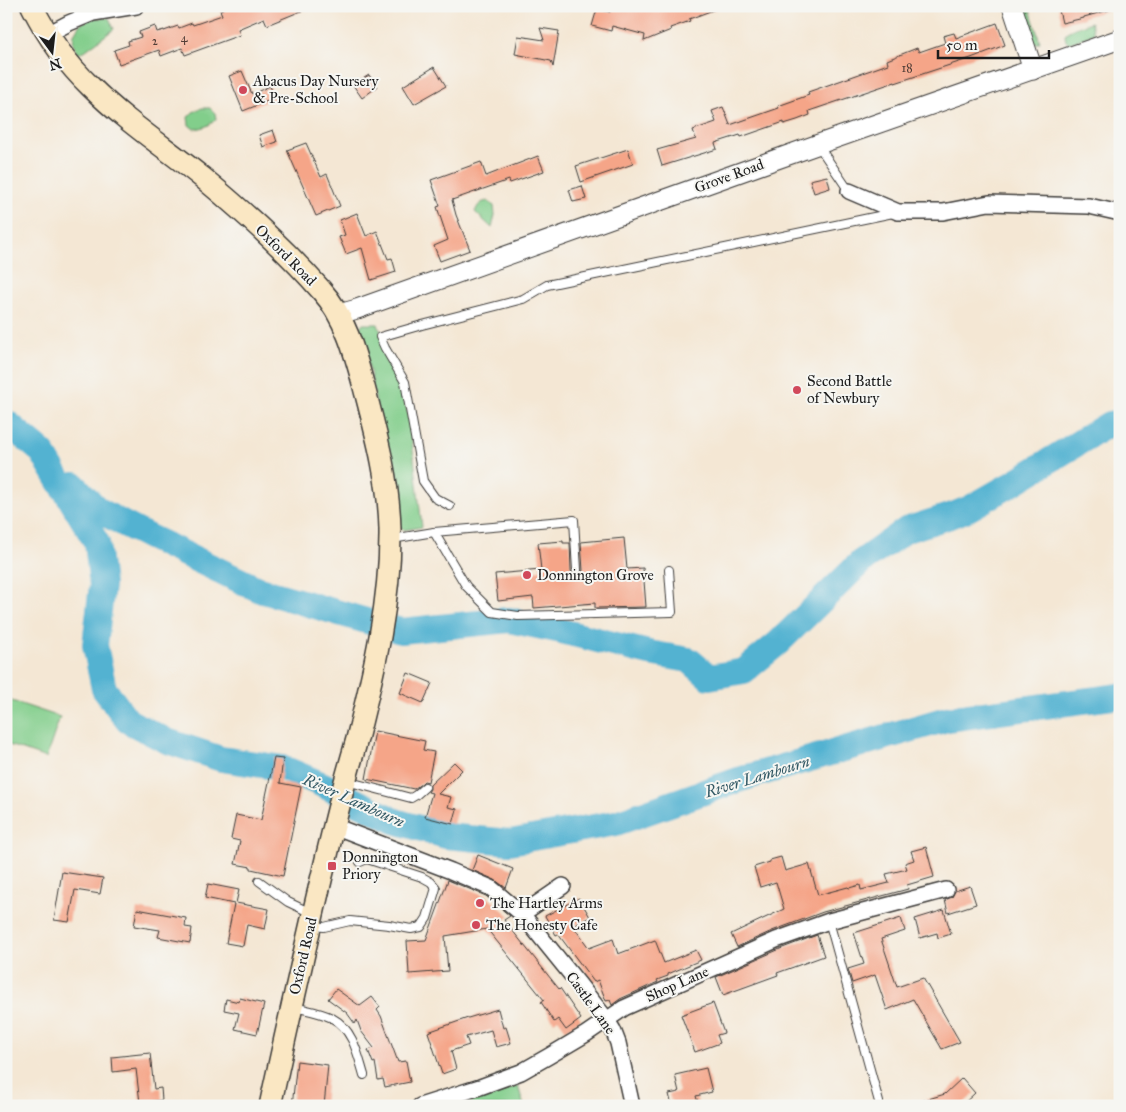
<svg xmlns="http://www.w3.org/2000/svg" width="1126" height="1112" viewBox="0 0 1126 1112" font-family="'IM FELL Great Primer',serif">
<rect width="100%" height="100%" fill="#f6f6f2"/>
<filter id="ink" filterUnits="userSpaceOnUse"><feTurbulence type="fractalNoise" baseFrequency=".02" numOctaves="2"/><feDisplacementMap in="SourceGraphic" scale="10" xChannelSelector="R" yChannelSelector="G"/><feConvolveMatrix kernelMatrix="1 2 1 2 8 2 1 2 1" color-interpolation-filters="sRGB"/></filter>
<filter id="wash" filterUnits="userSpaceOnUse"><feTurbulence type="fractalNoise" baseFrequency=".0096" numOctaves="4" result="noise"/><feDisplacementMap in="SourceGraphic" scale="20" xChannelSelector="R" yChannelSelector="G"/><feGaussianBlur stdDeviation="1.12" result="paint"/><feColorMatrix in="noise" values="0 0 0 0 0 0 0 0 0 0 0 0 0 0 0 0 0 1.4 0 .05"/><feComposite in="paint" operator="in"/></filter>
<g filter="url(#wash)">
<rect width="100%" height="100%" fill="#f4e7d4"/>
<g fill="#82ce8b" stroke="#4f7554">
<path d="M1021 6H1029L1040 42 1034 44Z"/>
<path d="M93 18H109L114 29 86 50 78 54 73 44 74 34 80 24Z"/>
<path d="M1091 22 1094 34 1069 43 1066 41 1065 36 1067 32 1073 29Z"/>
<path d="M202 108H210L215 113 216 119C209 126 204 128 194 129L189 125 188 117 193 112Z"/>
<path d="M488 201 494 206 495 215 492 228 475 212C478 205 480 202 488 201Z"/>
<path d="M363 324H378L409 416 422 527 404 530 399 528 370 371 359 333 360 327Z"/>
<path d="M6 699 60 717 46 758 6 744Z"/>
<path d="M518 1086 524 1106H460Z"/>
</g>
<g fill="none" stroke-linecap="round" stroke-linejoin="round">
<g stroke="#52b2d1" stroke-width="26">
<path d="M6 422 42 452 97 543 102 585 95 645 104 689 128 721 167 741 221 759 283 768 321 784 395 821 446 836 510 842 616 823 741 779 947 719 1120 696"/>
<path d="M74 485 97 509 122 523 147 536 260 590 401 631 509 620 557 630 649 653 689 660 709 677 744 671 778 643 861 562 906 530 953 515 970 508 1005 488 1109 424 1120 422"/>
</g>
</g>
<g id="blocks">
<g fill="#f5a588">
<path d="M229 6H311V7L267 25 264 18 238 29 240 35 185 55 182 48 161 56 159 50 119 64 114 50 129 45 128 41 141 37 139 32 155 26 157 32 164 30V31L178 26 179 28 192 23 193 25 222 15 220 10Z"/>
<path d="M612 6H638L658 11 671 6H721V7L689 19 690 21 670 28 671 30 644 41 645 35 612 26 611 31 592 26 597 9 610 12Z"/>
<path d="M1058 6H1109V10L1084 17V18L1062 23Z"/>
<path d="M997 23 1005 45 971 58 895 83V82L809 111 810 115 797 120 784 124V122L741 137 740 135 715 143 717 149 662 166 657 150 696 139 693 130 716 122 712 111 723 107 730 125 779 108 778 106 809 95 808 92 888 64 887 60 917 48 919 52 945 43 943 36 954 33 956 38Z"/>
<path d="M540 28 559 31 553 67 551 61 515 54 518 36 544 40Z"/>
<path d="M434 67 446 86 414 104 403 86Z"/>
<path d="M242 71 252 94 270 86 275 98 243 111 229 76Z"/>
<path d="M369 75 377 87 362 98 353 85Z"/>
<path d="M273 130 277 142 263 147 259 135Z"/>
<path d="M306 143 321 177 327 174 340 206 316 216 287 150Z"/>
<path d="M628 149 633 164 581 182 576 166Z"/>
<path d="M538 156 544 171 510 183 509 180 452 200 456 215 470 250 440 261 434 246 448 240 437 207 440 206 431 180 481 162 486 176Z"/>
<path d="M827 176 830 188 814 193 810 180Z"/>
<path d="M582 186 586 199 573 202 569 190Z"/>
<path d="M357 213 366 236 377 231 388 259 392 258 396 272 371 280 362 248 346 254 339 237 345 235 340 220Z"/>
<path d="M624 538 627 569 643 568 646 607 595 608V603L534 608 533 597 498 601 495 574 541 570 538 543 563 541V543H570L571 571 574 575 578 576 582 573 583 570 581 542Z"/>
<path d="M408 673 432 683 423 703 400 693Z"/>
<path d="M375 731 425 741 423 750 434 752 428 782 424 781 422 783 414 789 366 779Z"/>
<path d="M274 758 283 759 280 783 301 787 283 876 251 869V867L235 864 240 841 231 839 236 815 261 820Z"/>
<path d="M454 762 462 770 438 794 451 797 448 807 457 809 453 824 425 817 432 793 428 792 430 789V785Z"/>
<path d="M926 847 934 877 907 885 908 889 823 912 772 931 737 947 731 934 784 909 776 882 760 887 754 867 770 862V860L781 857 785 871 809 864 818 895 848 887 849 888 860 885 861 890 889 883 886 874 907 869 905 863 914 860 911 851Z"/>
<path d="M478 855 513 869 506 888 495 880 472 870Z"/>
<path d="M62 872 103 878 100 894 75 890 69 922 54 920Z"/>
<path d="M448 880 486 896 510 916 504 920 559 989 560 988 581 1019 566 1030 558 1019 554 1022 541 1002 544 1000 487 929 445 936 448 971 409 974 407 941 426 940Z"/>
<path d="M208 884 239 890 236 903 269 909 265 929 247 925 243 946 226 943 234 904 205 898Z"/>
<path d="M970 886 976 904 948 913 945 900 952 897 955 891Z"/>
<path d="M579 898 590 917 573 926 589 948 613 939 618 954 655 940 664 963 696 950 701 960 668 974V976L657 980 658 982 620 999 612 1005 610 1000 606 1001 598 980 594 982 558 934 556 935 545 916Z"/>
<path d="M137 909 186 918 185 927 192 928 190 943 158 937 160 930 134 926Z"/>
<path d="M944 910 951 934 938 938 937 933 920 938 915 919Z"/>
<path d="M901 918 905 931 881 939 897 987 923 978 960 1042 942 1049 913 999 887 1010 875 975 852 983 848 969 864 964 854 933Z"/>
<path d="M817 935 824 956 777 973 778 975 723 995 716 977 780 949Z"/>
<path d="M336 989 360 1006 372 997 380 1007 377 1010 381 1016 398 1062 406 1061 410 1082 385 1087 383 1079 378 1080 375 1062 373 1063 368 1050 374 1048 361 1031 357 1020 355 1024 347 1013 328 999Z"/>
<path d="M240 998 264 1004 257 1034 235 1029 239 1013 224 1010 226 999 239 1002Z"/>
<path d="M713 1003 724 1033 717 1035 720 1043 695 1052 681 1015Z"/>
<path d="M498 1009 503 1028 506 1027 511 1043 496 1047 491 1030 466 1037 469 1045 451 1051 456 1069 442 1074 428 1032 468 1018Z"/>
<path d="M150 1053 154 1089 161 1088 162 1100 140 1103 136 1069 113 1072 112 1057Z"/>
<path d="M297 1061 328 1065 324 1106H292Z"/>
<path d="M706 1068 712 1092 696 1096 699 1106H672L669 1094 679 1092 675 1075Z"/>
<path d="M962 1078 975 1093 961 1106H915V1103L945 1094Z"/>
</g>
</g>
</g>
<g filter="url(#ink)">
<use href="#blocks" fill-opacity="0" stroke="#3c3a38" stroke-width="1"/>
<g fill="none" stroke-linecap="round" stroke-linejoin="round">
<g stroke="#3c3a38" stroke-width="10">
<g id="service">
<path d="M819 145 824 154 849 191"/>
<path d="M450 506 435 498 423 481 405 382 385 348 380 337 422 325 523 299 547 285 893 213"/>
<path d="M434 532 466 586 492 612 518 616 672 612 669 570"/>
<path d="M392 539 434 532 574 520 577 570"/>
<path d="M346 781 411 798 416 795 425 787"/>
<path d="M259 881 288 902 311 913"/>
<path d="M829 921 879 1102"/>
<path d="M312 926 324 927 350 921 389 925 411 929 421 927 427 918 436 888 431 882 422 877 367 859 360 862"/>
<path d="M294 1007C306 1010 320 1012 332 1018 353 1029 358 1055 364 1075"/>
</g>
</g>
<g stroke="#3c3a38" stroke-width="18">
<g id="minor">
<path d="M48 34 69 23 93 13 136 6"/>
<path d="M849 191 898 212H943L989 203 1089 206 1120 213"/>
<path d="M334 826 451 871 491 888 522 914 578 983 607 1020 613 1030 618 1043 632 1106"/>
<path d="M522 914 563 886"/>
<path d="M420 1106 480 1087 521 1072 549 1056 586 1034 624 1008 776 940 829 921 946 890"/>
</g>
</g>
<g stroke="#3c3a38" stroke-width="21">
<g id="tertiary">
<path d="M1012 6 1033 70"/>
<path d="M339 314 357 309 819 144 1120 39"/>
</g>
</g>
<g stroke="#3c3a38" stroke-width="24">
<path id="secondary" d="M32 6C47 36 67 64 91 87 125 121 166 148 203 178 245 213 285 249 321 290 345 316 355 353 364 387 376 433 389 480 390 529 391 600 374 671 357 739 351 761 344 783 339 806 314 905 292 1006 270 1106"/>
</g>
<use href="#service" stroke="#fff" stroke-width="8"/>
<use href="#minor" stroke="#fff" stroke-width="15"/>
<use href="#tertiary" stroke="#fff" stroke-width="19"/>
<use href="#secondary" stroke="#fae7c3" stroke-width="21"/>
</g>
</g>
<g fill="#d1495b" stroke="#f6f6f2" stroke-width="2">
<circle cx="243" cy="90" r="5"/>
<circle cx="797" cy="390" r="5"/>
<circle cx="527" cy="575" r="5"/>
<rect x="327" y="861" width="10" height="10" rx="2.5"/>
<circle cx="480" cy="903" r="5"/>
<circle cx="476" cy="925" r="5"/>
</g>
<g text-anchor="middle" stroke-width="4" stroke-linejoin="round" paint-order="stroke">
<g font-size="12" fill="#523e37">
<text x="184" y="42">4</text>
<text x="155" y="45">2</text>
<text x="907" y="72">18</text>
</g>
<g font-size="15" fill="#1c1c1c" stroke="#f6f6f2" text-anchor="start">
<text x="253" y="86">Abacus Day Nursery<tspan x="253" dy="17">&amp; Pre-School</tspan></text>
<text x="807" y="386">Second Battle<tspan x="807" dy="17">of Newbury</tspan></text>
<text x="537" y="580">Donnington Grove</text>
<text x="342" y="862">Donnington<tspan x="342" dy="17">Priory</tspan></text>
<text x="490" y="908">The Hartley Arms</text>
<text x="486" y="930">The Honesty Cafe</text>
</g>
<g font-size="15" fill="#1c1c1c" stroke="#f6f6f2">
<text transform="translate(729 176) rotate(-20)" y="5">Grove Road</text>
<text transform="translate(286 255) rotate(45)" y="5">Oxford Road</text>
<text transform="translate(303 956) rotate(-77)" y="5">Oxford Road</text>
<text transform="translate(677 984) rotate(-24)" y="5">Shop Lane</text>
<text transform="translate(591 1003) rotate(54)" y="5">Castle Lane</text>
</g>
<g font-size="16" font-style="italic" fill="#325864" stroke="#f6f6f2">
<text transform="translate(757 776) rotate(-17)" y="6">River Lambourn</text>
<text transform="translate(354 800) rotate(24)" y="6">River Lambourn</text>
</g>
</g>
<rect width="1126" height="1112" fill="none" stroke="#f6f6f2" stroke-width="25"/>
<g transform="translate(52 52) rotate(165)" stroke="#f6f6f2" stroke-width="4" paint-order="stroke">
<path d="M0-4L9 19L0 12L-9 19Z" fill="#1c1c1c"/>
<text y="-8" font-size="14" font-weight="bold" text-anchor="middle" fill="#1c1c1c">N</text>
</g>
<path d="M938 50v8h111v-8" fill="none" stroke="#1c1c1c" stroke-width="2.5"/>
<text x="946" y="50" font-size="15" fill="#1c1c1c" stroke="#f6f6f2" stroke-width="4" paint-order="stroke">50 m</text>
</svg>
